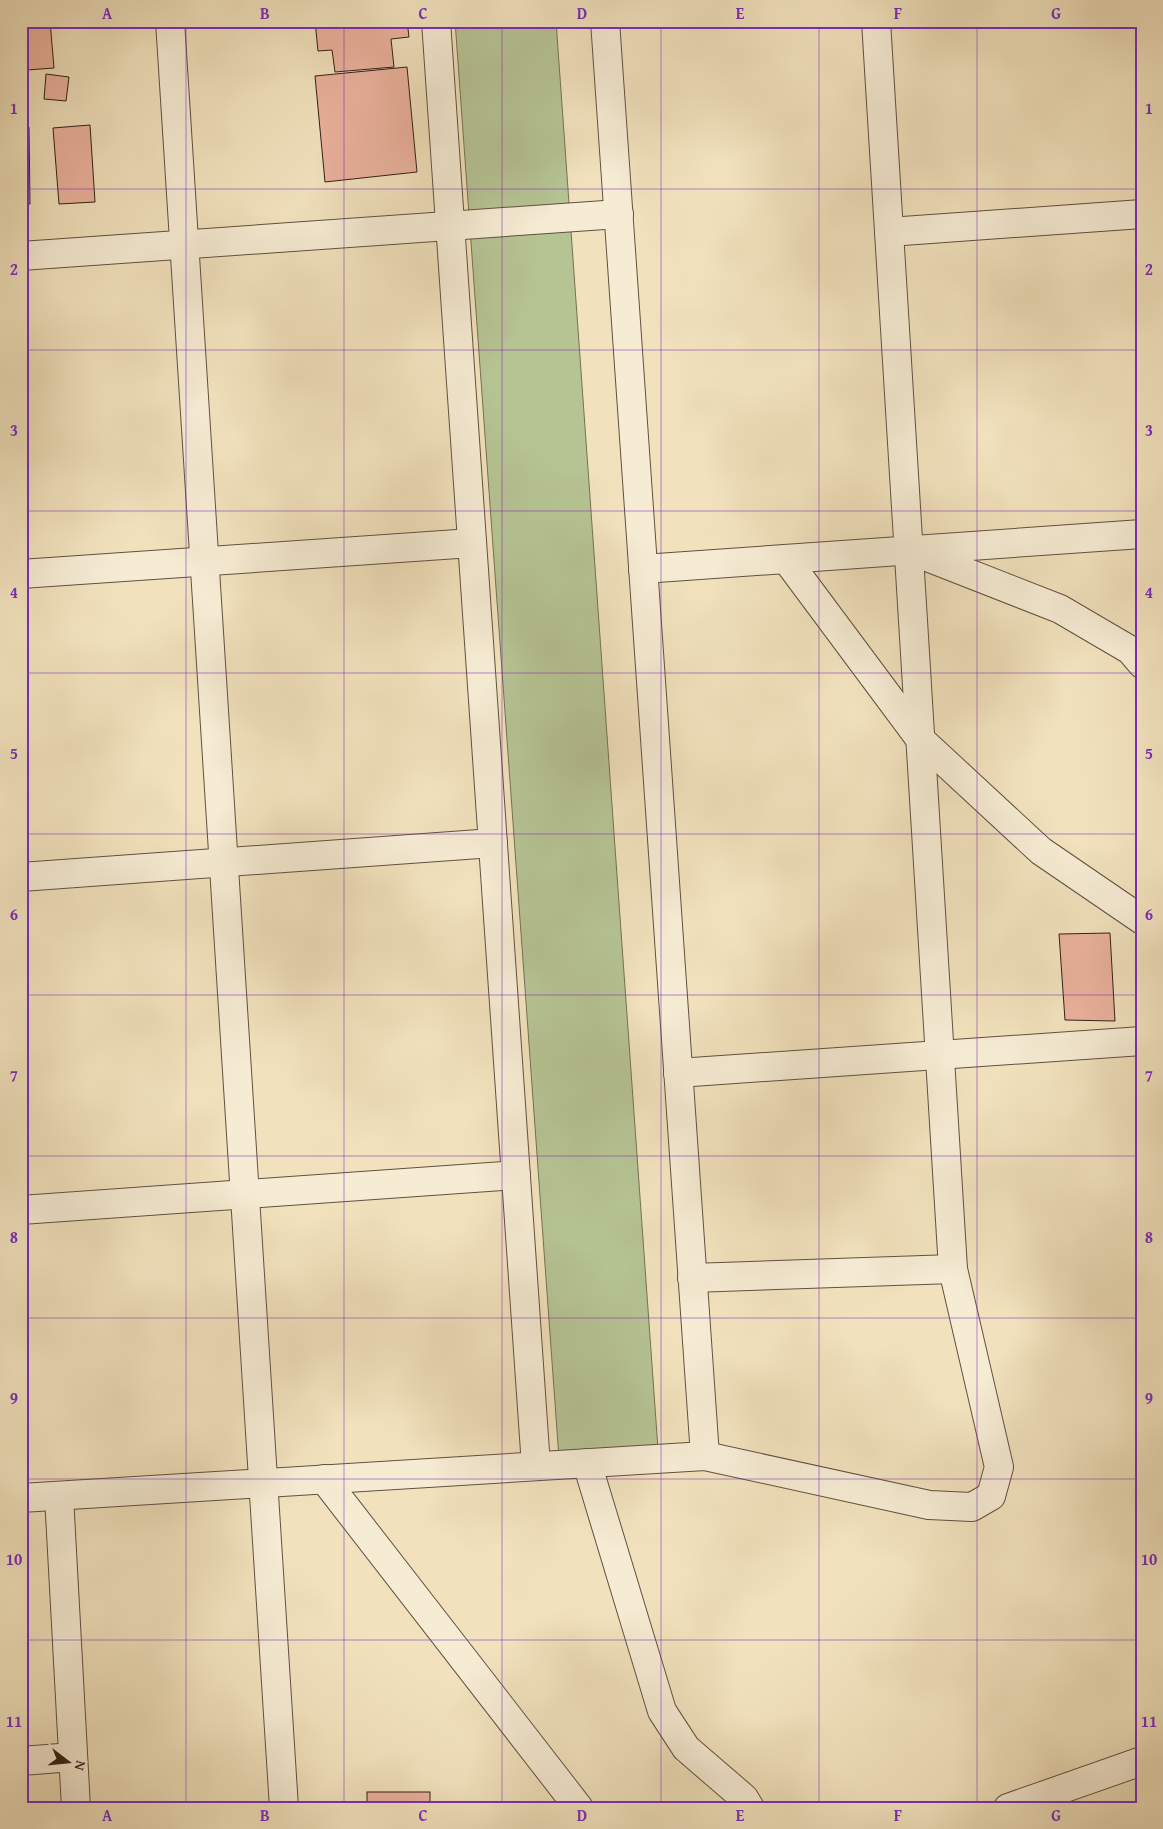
<svg xmlns="http://www.w3.org/2000/svg" width="1163" height="1829" viewBox="0 0 1163 1829" font-family="'Gentium Book Plus',serif">
<rect width="100%" height="100%" fill="#f1e2bd"/>
<filter id="stains"><feTurbulence type="fractalNoise" baseFrequency=".004" numOctaves="4"/><feColorMatrix values="0 0 0 0 .2 0 0 0 0 .09 0 0 0 0 .02 0 0 0 .5 -.17"/></filter>
<radialGradient id="worn" r=".72"><stop offset=".6" stop-color="#630" stop-opacity="0"/><stop offset="1" stop-color="#630" stop-opacity=".3"/></radialGradient>
<path fill="#b6c494" stroke="#747256" d="M455 21H556L659 1463 560 1472Z"/>
<g fill="#ebb29d" stroke="#331f17">
<path d="M50 21 54 68 27 70 23 23Z"/>
<path d="M86 21H115L86 25Z"/>
<path d="M315 21H407L409 37 391 39 394 67 335 72 332 50 318 51Z"/>
<path d="M407 67 417 172 325 182 315 76Z"/>
<path d="M46 74 69 77 66 101 44 99Z"/>
<path d="M90 125 95 202 59 204 53 128Z"/>
<path d="M21 127H29L30 204H21Z"/>
<path d="M1110 933 1115 1021 1065 1020 1059 934Z"/>
<rect x="367" y="1792" width="63" height="16"/>
</g>
<g fill="none" stroke-linecap="round" stroke-linejoin="round">
<g stroke="#625040" stroke-width="30">
<g id="minor">
<path d="M170 21 284 1808"/>
<path d="M436 21 536 1466"/>
<path d="M605 21 705 1456"/>
<path d="M889 232 1142 214"/>
<path d="M21 256 619 214"/>
<path d="M917 553 1060 609 1130 650 1142 664"/>
<path d="M786 559 920 739 1041 851 1142 920"/>
<path d="M643 569 1142 534"/>
<path d="M21 574 472 543"/>
<path d="M21 877 493 843"/>
<path d="M678 1073 1142 1041"/>
<path d="M21 1210 516 1175"/>
<path d="M692 1278 953 1269"/>
<path d="M587 1463 662 1711 686 1748 744 1798 750 1808"/>
<path d="M324 1479 579 1808"/>
<path d="M59 1496 76 1808"/>
<path d="M21 1498 705 1456 929 1505 972 1507 991 1496 999 1467 953 1269 876 21"/>
<path d="M21 1761 73 1757"/>
<path d="M1008 1808 1142 1761"/>
</g>
</g>
<use href="#minor" stroke="#f6ecd4" stroke-width="28"/>
</g>
<path fill="none" stroke="#7b2cbf" stroke-width="1" stroke-opacity="0.55" d="M186 21V1808M344 21V1808M502 21V1808M661 21V1808M819 21V1808M977 21V1808M21 189H1142M21 350H1142M21 511H1142M21 673H1142M21 834H1142M21 995H1142M21 1156H1142M21 1318H1142M21 1479H1142M21 1640H1142"/>
<rect width="1163" height="1829" fill="none" stroke="#f1e2bd" stroke-width="55"/>
<g transform="translate(68 1762) rotate(106)" stroke="#f6ecd4" stroke-width="4" paint-order="stroke">
<path d="M0-4L9 19L0 12L-9 19Z" fill="#331f17"/>
<text y="-8" font-size="14" font-weight="bold" text-anchor="middle" fill="#331f17">N</text>
</g>
<rect x="28" y="28" width="1108" height="1774" fill="none" stroke="#7b2cbf" stroke-width="2"/>
<g font-size="16" text-anchor="middle" font-weight="bold" fill="#7b2cbf">
<text x="107" y="19">A</text>
<text x="265" y="19">B</text>
<text x="423" y="19">C</text>
<text x="582" y="19">D</text>
<text x="740" y="19">E</text>
<text x="898" y="19">F</text>
<text x="1056" y="19">G</text>
<text x="14" y="114">1</text>
<text x="1149" y="114">1</text>
<text x="14" y="275">2</text>
<text x="1149" y="275">2</text>
<text x="14" y="436">3</text>
<text x="1149" y="436">3</text>
<text x="14" y="598">4</text>
<text x="1149" y="598">4</text>
<text x="14" y="759">5</text>
<text x="1149" y="759">5</text>
<text x="14" y="920">6</text>
<text x="1149" y="920">6</text>
<text x="14" y="1081">7</text>
<text x="1149" y="1081">7</text>
<text x="14" y="1243">8</text>
<text x="1149" y="1243">8</text>
<text x="14" y="1404">9</text>
<text x="1149" y="1404">9</text>
<text x="14" y="1565">10</text>
<text x="1149" y="1565">10</text>
<text x="14" y="1727">11</text>
<text x="1149" y="1727">11</text>
<text x="107" y="1821">A</text>
<text x="265" y="1821">B</text>
<text x="423" y="1821">C</text>
<text x="582" y="1821">D</text>
<text x="740" y="1821">E</text>
<text x="898" y="1821">F</text>
<text x="1056" y="1821">G</text>
</g>
<rect width="100%" height="100%" filter="url(#stains)"/>
<rect width="100%" height="100%" fill="url(#worn)"/>
</svg>
